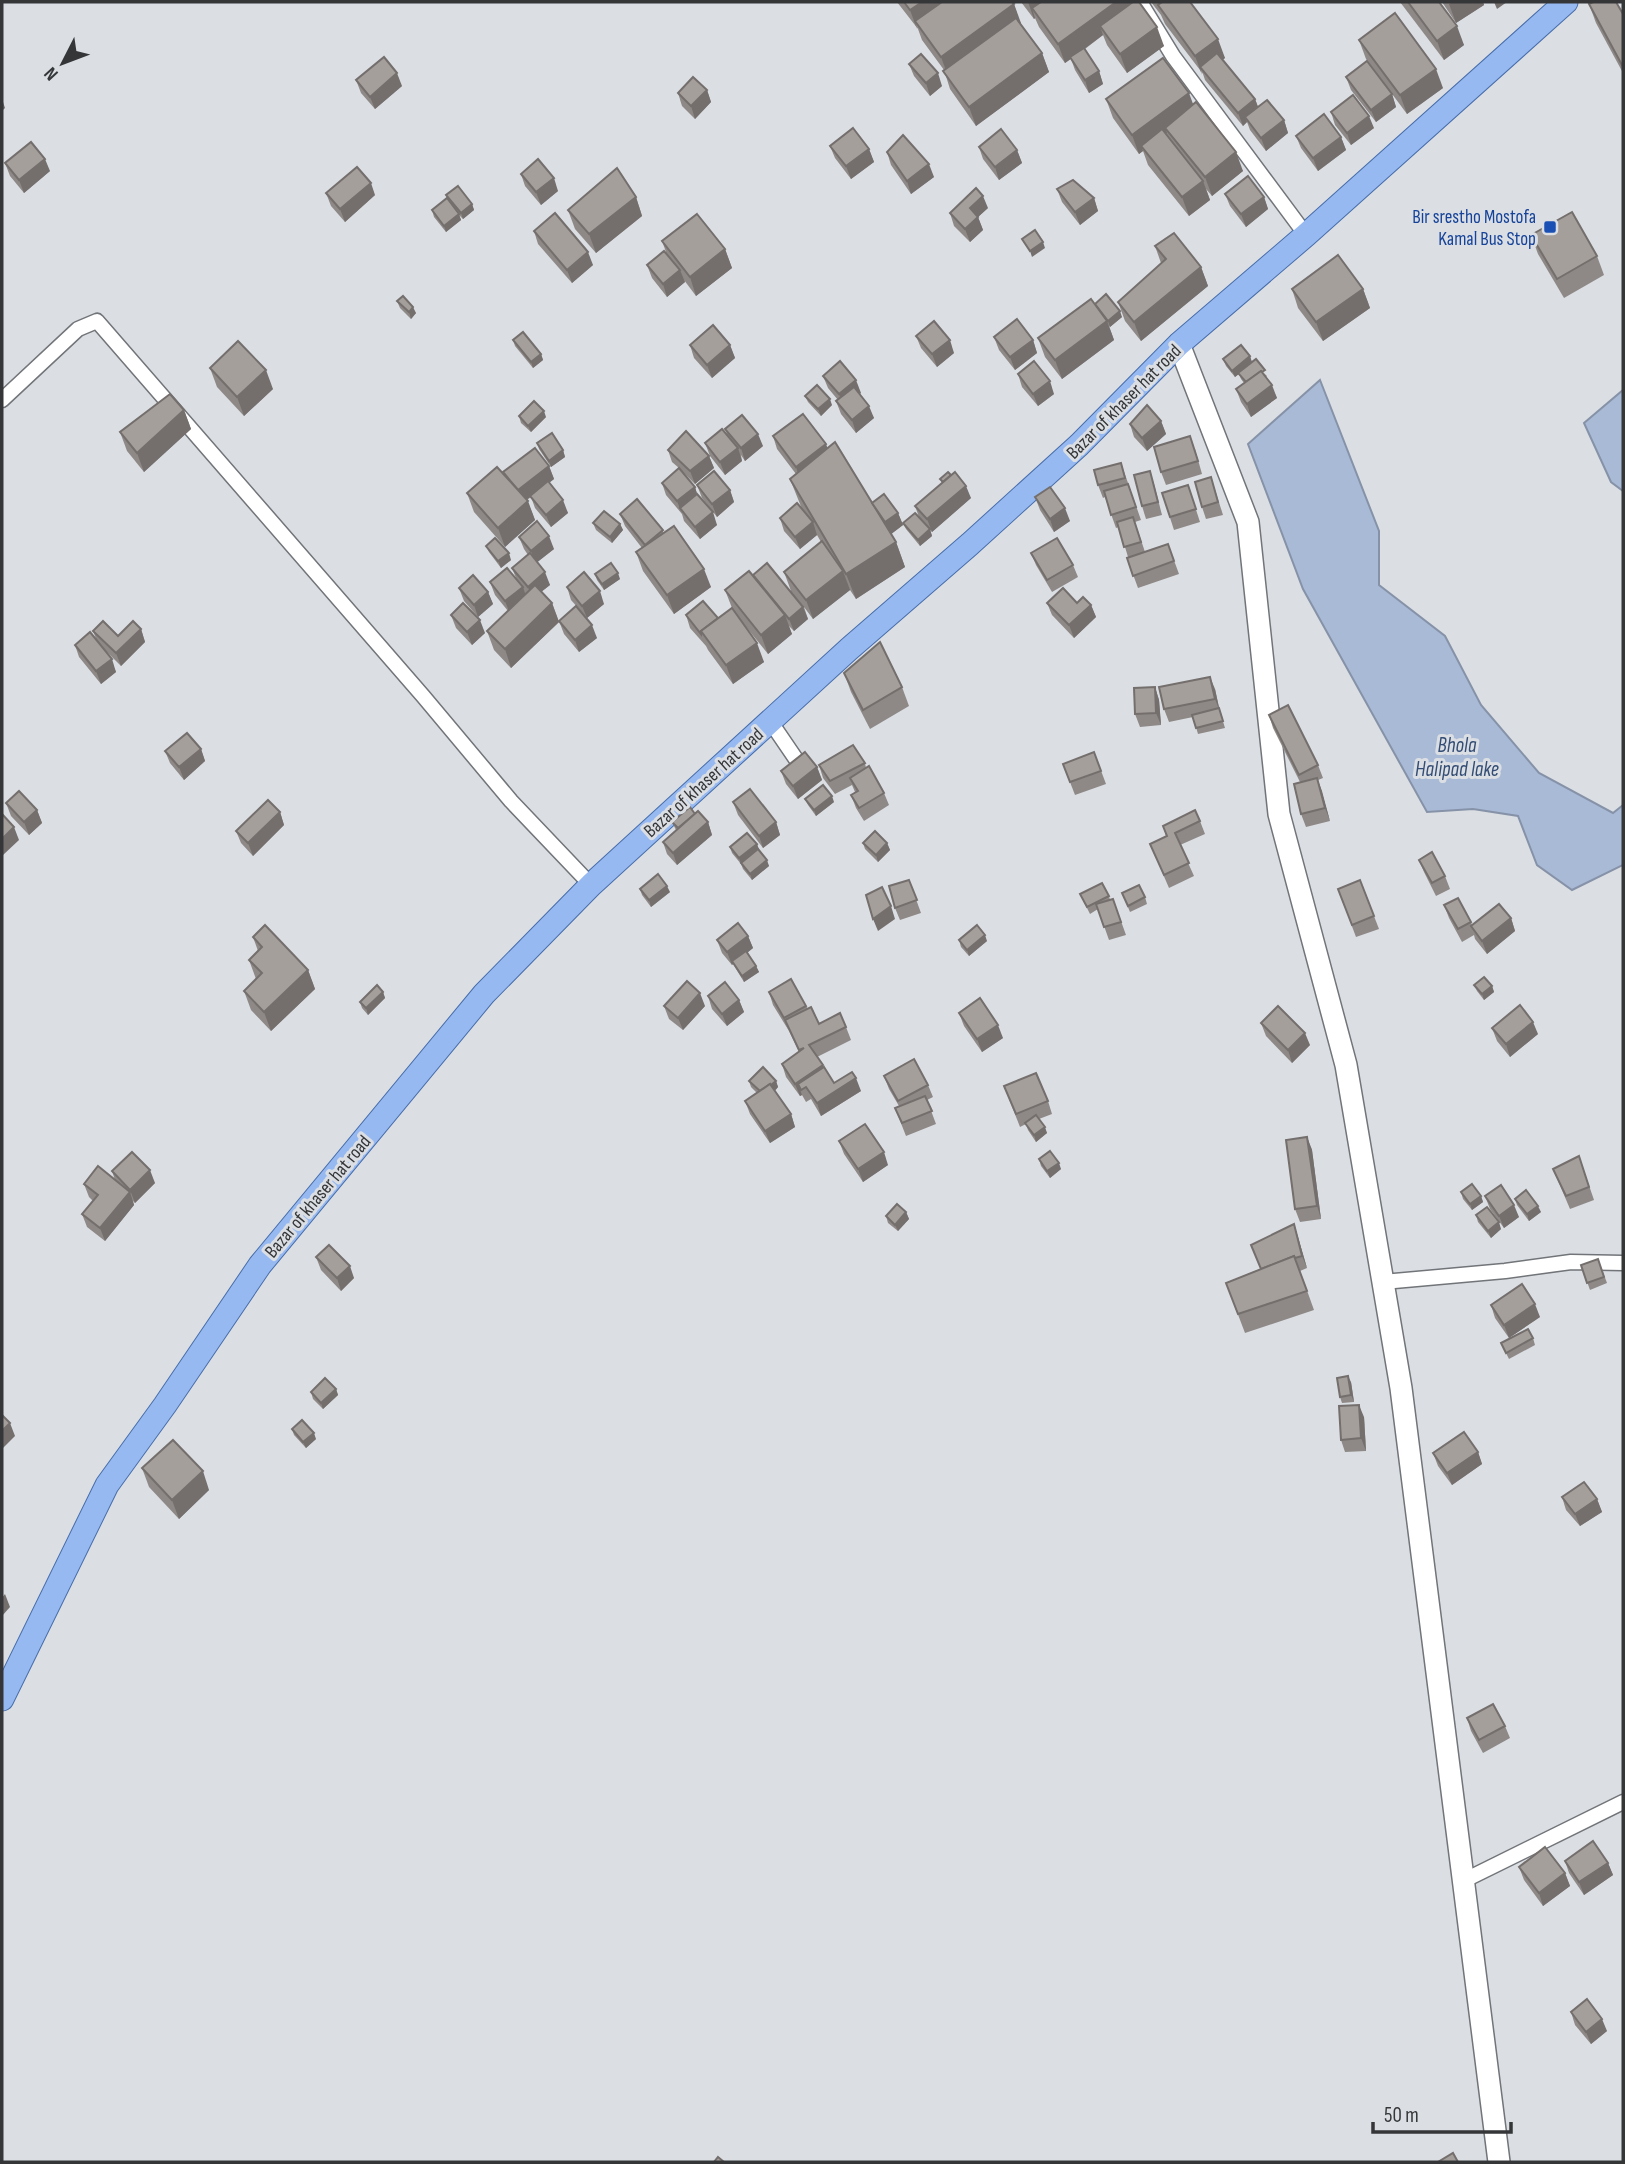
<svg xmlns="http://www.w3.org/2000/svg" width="1625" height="2164" viewBox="0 0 1625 2164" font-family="'Sofia Sans Condensed',sans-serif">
<rect width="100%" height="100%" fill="#dbdfe4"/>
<g fill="#a9bad7" stroke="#8692a7" stroke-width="2">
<path d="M1320 380 1379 531V585L1445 636 1481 705 1539 773 1613 813 1623 805V865L1572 890 1537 865 1518 816 1473 809 1427 812 1303 589 1248 444Z"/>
<path d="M1623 390V491L1611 482 1584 423Z"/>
</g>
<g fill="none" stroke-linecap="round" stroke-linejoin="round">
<g stroke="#717478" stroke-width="17">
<g id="street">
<path d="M1140 2 1173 56 1306 235"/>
<path d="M2 400 78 329 97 321 423 696 511 801 591 885"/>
<path d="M770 721 800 765"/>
<path d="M1383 1282 1505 1271 1571 1262 1623 1263"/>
<path d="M1463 1881 1623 1802"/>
</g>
</g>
<g stroke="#717478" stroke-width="24">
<path id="secondary" d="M1179 344 1248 522 1279 814 1346 1065 1401 1388 1499 2162"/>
</g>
<g stroke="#476daa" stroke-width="25">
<path id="primary" d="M2 1699 107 1485 165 1405 260 1265 484 994 591 885 849 649 970 544 1079 445 1179 344 1306 235 1566 2"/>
</g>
<use href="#street" stroke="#fff" stroke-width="14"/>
<use href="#secondary" stroke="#fff" stroke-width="21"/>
<use href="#primary" stroke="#97b9f1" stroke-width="23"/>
</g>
<g fill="#8e8986">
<path d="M897 2H1012L1014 4 1020 24 1042 53 1049 72 976 126 950 89 944 70 922 40 918 29Z"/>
<path d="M1021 2H1139L1164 46 1127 73 1107 45 1103 35 1085 49 1099 71 1103 84 1089 93 1075 70 1071 59 1065 63 1039 27 1035 18 1034 19Z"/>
<path d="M1151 2H1190L1225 58 1222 60 1255 99 1258 107 1284 120 1288 133 1266 151 1250 130 1247 122 1243 126 1205 80 1203 74 1165 24 1161 15Z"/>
<path d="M1400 2H1439L1464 45 1444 60Z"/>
<path d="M1442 2H1483L1484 5 1456 23Z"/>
<path d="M1589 4 1623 14V73L1596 23Z"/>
<path d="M1359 40 1443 88 1407 114 1366 59Z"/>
<path d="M909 64 942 86 930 96 914 76Z"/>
<path d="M1346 77 1392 94 1396 107 1376 122 1351 90Z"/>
<path d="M356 80 402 86 375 109 361 93Z"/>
<path d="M707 90 711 102 695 119 682 106 678 93Z"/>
<path d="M1106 99 1193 105 1243 171 1212 196 1206 189 1210 200 1189 216 1148 165 1143 151 1139 154 1113 118Z"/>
<path d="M1331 112 1374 128 1351 145 1335 125Z"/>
<path d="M1296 136 1341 137 1346 150 1318 171 1301 148Z"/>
<path d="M830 146 869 149 874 162 851 179 835 158Z"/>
<path d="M979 147 1017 150 1022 163 999 180 983 159Z"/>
<path d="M887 152 934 177 911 194 891 165Z"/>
<path d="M5 163 50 171 24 193 10 176Z"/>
<path d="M521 174 558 191 541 205 525 186Z"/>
<path d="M1057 189 1094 198 1098 211 1080 225 1062 202Z"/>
<path d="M326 193 375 195 345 222 331 206Z"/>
<path d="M1225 194 1264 197 1268 209 1246 227 1230 206Z"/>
<path d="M446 195 472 204 474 210 463 219 459 215 461 220 446 232 434 217 432 210 448 200Z"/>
<path d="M636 197 642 216 596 253 575 229 568 210Z"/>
<path d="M988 208 978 217 983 230 970 242 954 226 950 213Z"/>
<path d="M534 231 593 265 572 283 538 244Z"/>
<path d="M1531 235 1597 256 1604 275 1564 298 1538 254Z"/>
<path d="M662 241 725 249 732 268 696 296 684 280 685 282 667 297 652 278 647 265 666 252Z"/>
<path d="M1155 246 1201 267 1208 286 1141 341 1125 321 1118 302 1161 263Z"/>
<path d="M1292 289H1363L1370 308 1323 341 1298 308Z"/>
<path d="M397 301 416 313 411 319 400 308Z"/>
<path d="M1095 304 1122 317 1110 327 1109 326 1114 340 1062 379 1045 357 1038 338Z"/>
<path d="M916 336 954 353 937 367 921 348Z"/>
<path d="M994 337 1033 340 1037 353 1015 370 999 350Z"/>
<path d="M513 340 541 354 543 360 533 368 515 346Z"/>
<path d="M690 345H730L735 358 712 378 694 358Z"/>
<path d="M1250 356 1252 362 1267 376 1266 377 1277 398 1251 417 1241 402 1236 389 1244 383 1241 379 1239 374 1235 377 1226 366 1223 359Z"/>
<path d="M210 368 273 389 244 416 217 387Z"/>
<path d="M1018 374 1054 394 1038 406 1022 387Z"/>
<path d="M823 376 861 393 859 394 874 418 856 433 841 414 836 401 838 400 828 388Z"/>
<path d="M805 396 832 405 821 416 808 402Z"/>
<path d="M184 410 191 429 144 472 127 451 120 432Z"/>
<path d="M519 416 546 417 531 432 521 423Z"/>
<path d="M1161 421 1166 434 1147 451 1134 437 1130 424Z"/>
<path d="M725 429 763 446 745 461 741 455 742 461 725 475 710 456 705 443 727 434Z"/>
<path d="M773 436 828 448 872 503 898 513 903 525 891 534 896 542 905 567 856 599 850 590 813 619 804 607 808 619 794 631 788 625 792 634 768 654 738 617 764 662 733 684 708 650 706 646 690 628 686 615 718 618 732 608 725 590 753 577 791 591 784 572 821 542 817 535 800 549 784 531 780 518 802 509 790 479 796 474 777 449Z"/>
<path d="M537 443 563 450 565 457 551 467 539 449Z"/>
<path d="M1195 449 1202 474 1166 485 1161 472Z"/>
<path d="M668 450 709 456 714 468 695 484 683 472 695 487 697 494 717 525 700 539 684 521 682 514 666 495 662 483 679 468 672 462Z"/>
<path d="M1121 463 1141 520 1135 522 1145 552 1168 544 1179 574 1138 588 1127 558 1128 557 1119 527 1116 528 1105 497 1103 498 1098 485Z"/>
<path d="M549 466 554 479 549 483 568 513 551 527 535 508 531 497 527 500 535 520 505 547 474 512 467 493 505 475 503 472Z"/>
<path d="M1150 471 1154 484 1162 515 1146 519 1142 506Z"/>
<path d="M1211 477 1223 515 1206 519 1202 507Z"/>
<path d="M940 479 971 498 932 532 930 530 932 536 920 546 906 529 903 523 919 517 915 506 942 483Z"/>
<path d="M697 485 730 490 734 502 717 517 702 498Z"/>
<path d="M1188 485 1200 522 1174 530 1162 493Z"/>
<path d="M1035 497 1070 521 1054 532 1040 510Z"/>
<path d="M620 514 663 530V533L711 587 674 614 643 571 636 552 642 548 625 526Z"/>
<path d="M593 523 620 524 623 530 612 543 596 530Z"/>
<path d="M519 537 554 549 537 562 550 585 541 592 552 603 559 622 511 668 494 650 487 631 508 611 495 595 490 582 516 578 512 568 528 555 524 549Z"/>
<path d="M486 546 511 560 501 568 489 552Z"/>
<path d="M1031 553 1073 565 1078 577 1052 592 1036 565Z"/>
<path d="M595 574 620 579 604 590 597 580Z"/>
<path d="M567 587 604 604 587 618 571 600Z"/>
<path d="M459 588 488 592 493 604 478 617 464 601Z"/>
<path d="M1047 603H1077L1091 605 1096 617 1074 638 1052 615Z"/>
<path d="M451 615 485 633 472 645 456 628Z"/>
<path d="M559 621 597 638 579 652 564 634Z"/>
<path d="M141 629 145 642 121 666 105 650 116 672 101 684 79 657 75 645 97 641 93 631 118 636Z"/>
<path d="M844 673 902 687 909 706 870 729 851 692Z"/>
<path d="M1155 687 1159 700 1161 725 1140 727 1135 714Z"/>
<path d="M1215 689 1219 708 1225 728 1198 734 1193 717 1169 722 1164 709Z"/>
<path d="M1269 715 1318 765 1323 778 1318 780 1330 821 1306 827 1301 814 1300 782 1273 728Z"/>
<path d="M201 749 205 761 184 780 170 763 165 751Z"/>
<path d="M1094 752 1106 784 1075 795 1063 764Z"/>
<path d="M865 763 866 768 884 793 889 805 864 821 856 808 851 795 855 792 852 785 835 794 823 778 819 765Z"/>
<path d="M817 767 822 780 798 799 786 784 781 771Z"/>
<path d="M805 799 834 802 816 816 808 805Z"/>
<path d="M733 802 776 822 780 835 763 848 738 815Z"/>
<path d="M6 803 37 810 42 823 29 835 11 816Z"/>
<path d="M280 812 284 825 253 856 241 843 236 831Z"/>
<path d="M695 814 708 822 712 835 677 865 667 854 663 842 676 830 672 822Z"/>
<path d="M1200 821 1205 834 1180 845 1194 876 1169 888 1150 844 1166 836 1163 826Z"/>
<path d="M863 843H887L890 850 878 862 865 849Z"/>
<path d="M757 844 759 850 769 866 752 880 743 869 741 864 732 853 730 847Z"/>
<path d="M1419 860 1445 876 1450 889 1436 896 1424 872Z"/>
<path d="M909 880 921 913 900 920 895 908Z"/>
<path d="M1360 880 1379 929 1356 937 1338 889Z"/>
<path d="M640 889 670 892 651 907 642 895Z"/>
<path d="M1122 893 1145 897 1147 904 1130 912Z"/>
<path d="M1080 894 1109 896 1110 900 1113 899 1126 935 1109 940 1098 909 1090 914Z"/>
<path d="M1444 905 1471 922 1472 925 1511 918 1515 931 1487 954 1475 939 1474 935 1462 942 1449 918Z"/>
<path d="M748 936 753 948 747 953 756 966 759 972 744 982 733 964 732 965 722 953 717 940Z"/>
<path d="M253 937 308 970 315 989 271 1031 251 1010 244 991 256 979 249 960 258 951Z"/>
<path d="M959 940 987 941 969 956 961 947Z"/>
<path d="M1474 985 1492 986 1494 992 1484 1000 1477 991Z"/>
<path d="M383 992 385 998 368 1015 362 1008 360 1002Z"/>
<path d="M769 992 806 1006 819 1024 846 1027 851 1040 817 1057 834 1083 861 1091 821 1116 811 1099 806 1102 802 1095 800 1096 786 1077 782 1064 799 1052 789 1031 773 1005Z"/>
<path d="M708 996 739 1000 744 1012 727 1026 712 1009Z"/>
<path d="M664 1006H705L683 1030 669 1019Z"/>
<path d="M959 1013 1003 1038 982 1052 964 1026Z"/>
<path d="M1261 1023 1310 1045 1292 1063 1266 1036Z"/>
<path d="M1492 1028 1538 1034 1510 1057 1497 1041Z"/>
<path d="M884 1076 928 1085 933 1097 927 1100 936 1124 906 1136 895 1108 899 1106 889 1089Z"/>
<path d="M749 1081H776L778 1087 775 1091 791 1114 795 1127 770 1143 750 1114 745 1101 757 1093 751 1087Z"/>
<path d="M1004 1086 1048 1101 1052 1114 1039 1119 1047 1133 1036 1142 1028 1130 1026 1124 1020 1127Z"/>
<path d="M1307 1137 1312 1150 1321 1219 1300 1222 1295 1209Z"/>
<path d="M839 1141 888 1165 863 1182 844 1154Z"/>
<path d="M1579 1156 1594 1200 1570 1209 1553 1169Z"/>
<path d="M1039 1159 1061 1169 1050 1178 1041 1166Z"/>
<path d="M112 1171 155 1183 135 1203 133 1201 134 1205 105 1241 87 1227 82 1214 93 1201 89 1197 84 1184 115 1180Z"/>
<path d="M1461 1192 1481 1196 1483 1202 1472 1210 1463 1199Z"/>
<path d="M1485 1196 1519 1217 1504 1228 1490 1209Z"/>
<path d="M1515 1199 1541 1212 1529 1221 1517 1205Z"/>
<path d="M906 1212 909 1219 898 1231 888 1223 886 1216Z"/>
<path d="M1476 1215 1501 1229 1491 1238 1478 1222Z"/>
<path d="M1294 1224 1307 1268 1300 1271 1314 1310 1245 1333 1226 1283 1260 1269Z"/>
<path d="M316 1257 354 1278 341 1291 321 1270Z"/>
<path d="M1598 1259 1607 1283 1590 1290 1581 1265Z"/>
<path d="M1491 1305 1540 1317 1509 1338 1495 1318Z"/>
<path d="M1533 1338 1535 1345 1509 1359 1501 1343Z"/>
<path d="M1351 1382 1354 1402 1342 1403 1340 1397Z"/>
<path d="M336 1389 338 1395 323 1409 313 1399 311 1392Z"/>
<path d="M1364 1417 1366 1451 1345 1452 1341 1440Z"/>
<path d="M292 1429 316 1439 306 1448 294 1435Z"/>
<path d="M1478 1452 1482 1464 1452 1485 1438 1466 1433 1453Z"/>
<path d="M142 1468 209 1490 179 1519 149 1487Z"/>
<path d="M1562 1497 1597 1499 1602 1512 1580 1526 1566 1510Z"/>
<path d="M1467 1718 1505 1726 1510 1738 1483 1753 1471 1731Z"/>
<path d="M1565 1861 1608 1863 1613 1875 1584 1895 1569 1873Z"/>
<path d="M1519 1867 1565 1873 1570 1886 1543 1906 1524 1880Z"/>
<path d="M1571 2012 1607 2031 1591 2044 1575 2025Z"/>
</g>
<g fill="#746f6d">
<path d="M922 2H955L915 21 917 29 910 10Z"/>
<path d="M1028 2H1057L1032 8 1035 18 1034 19Z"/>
<path d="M1116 2H1135L1100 26 1103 35 1065 63 1058 44Z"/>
<path d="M1453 2H1483L1484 5 1456 23 1449 4Z"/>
<path d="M1494 2H1507L1497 9Z"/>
<path d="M1014 4 1021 23 948 76 941 57Z"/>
<path d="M1457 26 1464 45 1444 60 1437 41Z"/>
<path d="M1157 27 1164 46 1127 73 1120 54Z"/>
<path d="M1218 39 1225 58 1205 73 1200 67 1202 75 1195 56Z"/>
<path d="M1042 53 1049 72 976 126 969 107Z"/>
<path d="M1436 69 1443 88 1407 114 1400 95Z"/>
<path d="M1099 71 1103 84 1089 93 1085 80Z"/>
<path d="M397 73 402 86 375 109 370 97Z"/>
<path d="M938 73 942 86 930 96 926 83Z"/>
<path d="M707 90 711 102 695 119 691 106Z"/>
<path d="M1189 93 1196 112 1165 128 1167 133 1144 150 1141 146 1143 151 1139 154 1132 135Z"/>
<path d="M1392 94 1396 107 1376 122 1371 110Z"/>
<path d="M2 99 5 108 2 111Z"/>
<path d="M1255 99 1260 112 1245 117 1247 122 1243 126 1238 113Z"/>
<path d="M1369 116 1374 128 1351 145 1347 133Z"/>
<path d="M1284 120 1288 133 1266 151 1261 138Z"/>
<path d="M1341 137 1346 150 1318 171 1313 158Z"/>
<path d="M869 149 874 162 851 179 846 166Z"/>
<path d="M1017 150 1022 163 999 180 995 167Z"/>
<path d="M1236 152 1243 171 1212 196 1205 177Z"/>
<path d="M45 159 50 171 24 193 19 180Z"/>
<path d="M929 164 934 177 911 194 907 181Z"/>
<path d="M554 178 558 191 541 205 536 192Z"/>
<path d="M1203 181 1210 200 1189 216 1182 197Z"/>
<path d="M371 183 375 195 345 222 340 209Z"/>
<path d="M983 196 988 208 978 217 983 230 970 242 965 229 970 208Z"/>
<path d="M636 197 642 216 596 253 589 234Z"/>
<path d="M1264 197 1268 209 1246 227 1241 214Z"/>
<path d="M1094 198 1098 211 1080 225 1075 212Z"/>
<path d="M472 204 474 210 463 219 461 213Z"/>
<path d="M459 214 461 220 446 232 444 226Z"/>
<path d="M1043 242 1045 248 1032 257 1030 251Z"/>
<path d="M725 249 732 268 696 296 690 277Z"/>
<path d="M588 252 593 265 572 283 567 270Z"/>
<path d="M1201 267 1208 286 1141 341 1134 322Z"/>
<path d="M680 270 685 282 667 297 663 284Z"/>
<path d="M1363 289 1370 308 1323 341 1316 322Z"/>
<path d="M413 307 416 313 411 319 409 312Z"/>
<path d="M1120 311 1122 317 1110 327 1108 321Z"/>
<path d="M1107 321 1114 340 1062 379 1055 360Z"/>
<path d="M950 340 954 353 937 367 932 354Z"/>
<path d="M1033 340 1037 353 1015 370 1010 357Z"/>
<path d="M730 345 735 358 712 378 707 365Z"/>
<path d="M541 354 543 360 533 368 531 362Z"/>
<path d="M1250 356 1252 363 1235 377 1232 371Z"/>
<path d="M266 370 273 389 244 416 237 397Z"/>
<path d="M856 380 861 393 843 407 839 394Z"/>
<path d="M1050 381 1054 394 1038 406 1033 394Z"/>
<path d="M1272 385 1277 398 1251 417 1247 404Z"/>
<path d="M830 399 832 405 821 416 818 409Z"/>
<path d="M869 406 874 418 856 433 852 420Z"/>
<path d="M184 410 191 429 144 472 137 453Z"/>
<path d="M544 411 546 417 531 432 528 426Z"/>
<path d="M1161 421 1166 434 1147 451 1142 438Z"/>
<path d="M758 434 763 446 745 461 741 448Z"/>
<path d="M826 444 831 457 800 480 796 467Z"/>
<path d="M738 448 742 461 725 475 720 462Z"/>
<path d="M563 450 565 457 551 467 549 461Z"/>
<path d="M709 456 714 468 695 484 690 471Z"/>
<path d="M549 466 554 479 522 503 517 491Z"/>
<path d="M966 486 971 498 932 532 927 519Z"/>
<path d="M695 487 699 500 680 508 682 514 677 501Z"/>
<path d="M730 490 734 502 717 517 712 504Z"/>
<path d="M563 500 568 513 551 527 546 515Z"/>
<path d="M528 501 535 520 505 547 498 528Z"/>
<path d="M1065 508 1070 521 1054 532 1050 519Z"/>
<path d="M713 512 717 525 700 539 695 527Z"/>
<path d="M898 513 903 525 890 535 885 522Z"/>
<path d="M813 522 817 535 800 549 795 537Z"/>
<path d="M620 524 623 530 612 543 610 537Z"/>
<path d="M930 529 932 536 920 546 918 540Z"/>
<path d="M549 536 554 549 535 564 531 551Z"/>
<path d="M896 542 905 567 856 599 846 574Z"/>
<path d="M509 553 511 560 501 568 498 561Z"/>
<path d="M704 569 711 587 674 614 667 595Z"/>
<path d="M843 571 850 590 813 619 806 600Z"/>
<path d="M545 572 550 585 532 599 528 587Z"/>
<path d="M618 573 620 579 604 590 602 584Z"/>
<path d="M523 587 527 599 510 614 505 601Z"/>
<path d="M600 591 604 604 587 618 582 606Z"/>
<path d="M488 592 493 604 478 617 474 605Z"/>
<path d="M552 603 559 622 511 668 505 649Z"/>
<path d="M1091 605 1096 617 1074 638 1069 625Z"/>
<path d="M803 607 808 619 794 631 789 619Z"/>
<path d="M785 615 792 634 768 654 761 635Z"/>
<path d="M480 620 485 633 472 645 467 632Z"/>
<path d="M592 625 597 638 579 652 575 640Z"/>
<path d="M141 629 145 642 121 666 116 653Z"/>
<path d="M757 643 764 662 733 684 726 665Z"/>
<path d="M112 659 116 672 101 684 96 671Z"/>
<path d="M1210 677 1215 689 1220 712 1215 699Z"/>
<path d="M1155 687 1159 700 1161 725 1156 713Z"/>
<path d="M201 749 205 761 184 780 179 767Z"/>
<path d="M817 767 822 780 798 799 793 786Z"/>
<path d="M1317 778 1322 791 1330 821 1325 808Z"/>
<path d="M832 796 834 802 816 816 814 810Z"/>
<path d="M37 810 42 823 29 835 24 822Z"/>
<path d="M280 812 284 825 253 856 248 843Z"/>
<path d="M708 822 712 835 677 865 673 853Z"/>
<path d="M776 822 780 835 763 848 759 836Z"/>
<path d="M14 827 19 840 2 856V839Z"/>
<path d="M887 843 890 850 878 862 876 855Z"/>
<path d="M757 844 759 850 741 864 739 858Z"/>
<path d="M767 860 769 866 752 880 750 874Z"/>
<path d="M667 886 670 892 651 907 649 900Z"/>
<path d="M891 906 895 919 878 931 873 919Z"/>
<path d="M1511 918 1515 931 1487 954 1482 941Z"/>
<path d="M985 935 987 941 969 956 967 950Z"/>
<path d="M748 936 753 948 733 964 732 961 733 964 732 965 727 952Z"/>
<path d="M756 966 759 972 744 982 742 976Z"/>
<path d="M308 970 315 989 271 1031 264 1012Z"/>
<path d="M1492 986 1494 992 1484 1000 1482 994Z"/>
<path d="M383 992 385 998 368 1015 366 1008Z"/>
<path d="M700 993 705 1006 683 1030 678 1018Z"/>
<path d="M739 1000 744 1012 727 1026 722 1014Z"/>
<path d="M1533 1022 1538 1034 1510 1057 1506 1044Z"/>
<path d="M998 1025 1003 1038 982 1052 977 1039Z"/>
<path d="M1305 1033 1310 1045 1292 1063 1288 1050Z"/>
<path d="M823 1065 827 1078 806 1087 798 1084 802 1095 800 1096 795 1084Z"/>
<path d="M856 1078 861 1091 821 1116 817 1103Z"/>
<path d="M776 1081 778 1087 765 1101 762 1094Z"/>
<path d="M791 1114 795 1127 770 1143 765 1131Z"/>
<path d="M1045 1127 1047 1133 1036 1142 1034 1135Z"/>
<path d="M1307 1137 1312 1150 1321 1219 1317 1206Z"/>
<path d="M884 1152 888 1165 863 1182 858 1169Z"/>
<path d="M1059 1163 1061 1169 1050 1178 1047 1171Z"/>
<path d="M150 1170 155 1183 135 1203 130 1190Z"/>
<path d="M130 1192 134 1205 105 1241 100 1228Z"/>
<path d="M1481 1196 1483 1202 1472 1210 1470 1204Z"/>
<path d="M1514 1205 1519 1217 1504 1228 1499 1216Z"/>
<path d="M1538 1206 1541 1212 1529 1221 1527 1214Z"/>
<path d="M906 1212 909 1219 898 1231 895 1225Z"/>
<path d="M1499 1222 1501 1229 1491 1238 1488 1231Z"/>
<path d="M1294 1224 1298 1237 1307 1268 1302 1256Z"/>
<path d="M350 1266 354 1278 341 1291 337 1278Z"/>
<path d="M1535 1304 1540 1317 1509 1338 1504 1325Z"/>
<path d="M1348 1376 1351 1382 1354 1402 1351 1395Z"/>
<path d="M336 1389 338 1395 323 1409 321 1403Z"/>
<path d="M1359 1405 1364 1417 1366 1451 1361 1438Z"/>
<path d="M10 1423 15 1436 3 1448 2 1431Z"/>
<path d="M314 1433 316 1439 306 1448 303 1442Z"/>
<path d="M1478 1452 1482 1464 1452 1485 1447 1473Z"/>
<path d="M203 1471 209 1490 179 1519 172 1500Z"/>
<path d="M1597 1499 1602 1512 1580 1526 1575 1514Z"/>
<path d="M5 1594 10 1607 2 1616V1598Z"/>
<path d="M1608 1863 1613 1875 1584 1895 1579 1882Z"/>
<path d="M1565 1873 1570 1886 1543 1906 1539 1893Z"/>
<path d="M1602 2019 1607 2031 1591 2044 1586 2032Z"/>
</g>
<g fill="#a59f9c" stroke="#746f6d" stroke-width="2">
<path d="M904 2H922L910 10Z"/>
<path d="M942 2H1012L1014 4 941 57 915 21Z"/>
<path d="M1041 2H1116L1058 44 1032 8Z"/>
<path d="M1133 2H1139L1157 27 1120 54 1100 26Z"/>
<path d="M1162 2H1190L1218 39 1195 56 1158 5Z"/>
<path d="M1408 2H1439L1457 26 1437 41Z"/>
<path d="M1593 2H1616L1623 14V64L1622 65 1589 4Z"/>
<path d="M1395 13 1436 69 1400 95 1359 40Z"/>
<path d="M1016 18 1042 53 969 107 943 71Z"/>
<path d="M1084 48 1099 71 1085 80 1070 57Z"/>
<path d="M1217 53 1255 99 1238 113 1200 67Z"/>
<path d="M921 54 938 73 926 83 909 64Z"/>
<path d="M384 57 397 73 370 97 356 80Z"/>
<path d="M1163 58 1189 93 1132 135 1106 99Z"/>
<path d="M1367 61 1392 94 1371 110 1346 77Z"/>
<path d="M693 77 707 90 691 106 678 93Z"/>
<path d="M1353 95 1369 116 1347 133 1331 112Z"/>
<path d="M1267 100 1284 120 1261 138 1245 117Z"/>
<path d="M1196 102 1236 152 1205 177 1165 128Z"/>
<path d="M1324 114 1341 137 1313 158 1296 136Z"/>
<path d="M853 128 869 149 846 166 830 146Z"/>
<path d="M1001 129 1017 150 995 167 979 147Z"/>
<path d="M1162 129 1203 181 1182 197 1141 146Z"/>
<path d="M903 135 929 164 907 181 887 152Z"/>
<path d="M31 142 45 159 19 180 5 163Z"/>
<path d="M538 159 554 178 536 192 521 174Z"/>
<path d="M357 167 371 183 340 209 326 193Z"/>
<path d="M617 168 636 197 589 234 568 210Z"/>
<path d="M1248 176 1264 197 1241 214 1225 194Z"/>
<path d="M1073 180 1094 198 1075 212 1057 189Z"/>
<path d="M458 186 472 204 461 213 446 195Z"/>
<path d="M976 188 983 196 970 208 978 217 965 229 950 213Z"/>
<path d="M447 198 459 214 444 226 432 210Z"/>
<path d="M1572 212 1597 256 1557 279 1531 235Z"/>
<path d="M555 213 588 252 567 270 534 231Z"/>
<path d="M697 214 725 249 690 277 662 241Z"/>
<path d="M1035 230 1043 242 1030 251 1022 239Z"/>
<path d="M1174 233 1201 267 1134 322 1118 302 1166 259 1155 246Z"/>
<path d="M664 251 680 270 663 284 647 265Z"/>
<path d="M1338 255 1363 289 1316 322 1292 289Z"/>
<path d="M1106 294 1120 311 1108 321 1095 304Z"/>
<path d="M403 296 413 307 409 312 397 301Z"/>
<path d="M1091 299 1107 321 1055 360 1038 338Z"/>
<path d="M1017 319 1033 340 1010 357 994 337Z"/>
<path d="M934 321 950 340 932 354 916 336Z"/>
<path d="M713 325 730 345 707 365 690 345Z"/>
<path d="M523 332 541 354 531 362 513 340Z"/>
<path d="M238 341 266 370 237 397 210 368Z"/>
<path d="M1241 345 1250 356 1232 371 1223 359Z"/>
<path d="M1256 359 1265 370 1262 372 1261 371 1246 382 1238 373Z"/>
<path d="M840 361 856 380 839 394 823 376Z"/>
<path d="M1034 361 1050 381 1033 394 1018 374Z"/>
<path d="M1261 371 1272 385 1247 404 1236 389Z"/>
<path d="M817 385 830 399 818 409 805 396Z"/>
<path d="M854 387 869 406 852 420 836 401Z"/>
<path d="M170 394 184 410 137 453 120 432Z"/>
<path d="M534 401 544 411 528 426 519 416Z"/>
<path d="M1147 405 1161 421 1142 438 1130 424Z"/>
<path d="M803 414 826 444 796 467 773 436Z"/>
<path d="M742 415 758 434 741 448 725 429Z"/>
<path d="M722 429 738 448 720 462 705 443Z"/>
<path d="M686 431 709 456 690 471 668 450Z"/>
<path d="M552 433 563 450 549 461 537 443Z"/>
<path d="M1190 436 1198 461 1161 472 1154 447Z"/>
<path d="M835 442 896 542 846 574 790 479Z"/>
<path d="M535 448 549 466 518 490 503 472Z"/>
<path d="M1121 463 1125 478 1098 485 1094 470Z"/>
<path d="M497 467 528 501 498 528 467 493Z"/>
<path d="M679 468 695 487 677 501 662 483Z"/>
<path d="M714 471 730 490 712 504 697 485Z"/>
<path d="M1150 471 1158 502 1142 506 1134 475Z"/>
<path d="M948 472 951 475 943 482 940 479Z"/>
<path d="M955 472 966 486 927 519 915 506Z"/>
<path d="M1211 477 1218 502 1202 507 1195 482Z"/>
<path d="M548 481 563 500 546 515 530 496Z"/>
<path d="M1128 484 1136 507 1111 515 1104 491Z"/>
<path d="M1188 485 1196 509 1170 517 1162 493Z"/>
<path d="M1050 487 1065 508 1050 519 1035 497Z"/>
<path d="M697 494 713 512 695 527 680 508Z"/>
<path d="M884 494 898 513 885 522 872 503Z"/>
<path d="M637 499 663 530 645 545 620 514Z"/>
<path d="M797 503 813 522 795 537 780 518Z"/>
<path d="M604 511 620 524 610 537 593 523Z"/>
<path d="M915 513 930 529 918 540 903 523Z"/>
<path d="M1133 517 1141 542 1124 547 1117 522Z"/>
<path d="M537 521 549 536 531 551 519 537Z"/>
<path d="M674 526 704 569 667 595 636 552Z"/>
<path d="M495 538 509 553 498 561 486 546Z"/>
<path d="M1057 538 1073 565 1047 580 1031 553Z"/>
<path d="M822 541 843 571 806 600 784 572Z"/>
<path d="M1168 544 1174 561 1133 576 1127 558Z"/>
<path d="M530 553 545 572 528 587 512 568Z"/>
<path d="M611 563 618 573 602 584 595 574Z"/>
<path d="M767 563 803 607 789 619 753 575Z"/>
<path d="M507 568 523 587 505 601 490 582Z"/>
<path d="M749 571 785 615 761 635 725 590Z"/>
<path d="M584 572 600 591 582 606 567 587Z"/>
<path d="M473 575 488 592 474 605 459 588Z"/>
<path d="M535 585 552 603 505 649 487 631Z"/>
<path d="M1063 588 1077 603 1083 597 1091 605 1069 625 1047 603Z"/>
<path d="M703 601 718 618 701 631V634L686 615Z"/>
<path d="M463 603 480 620 467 632 451 615Z"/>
<path d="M576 606 592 625 575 640 559 621Z"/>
<path d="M732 608 757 643 726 665 701 631Z"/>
<path d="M103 621 118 636 133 621 141 629 116 653 93 631Z"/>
<path d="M90 632 112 659 96 671 75 645Z"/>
<path d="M880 642 902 687 863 710 844 673Z"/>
<path d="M1210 677 1215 699 1164 709 1159 687Z"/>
<path d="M1155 687 1156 713 1135 714 1134 688Z"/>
<path d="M1288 705 1318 765 1299 775 1269 715Z"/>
<path d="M1219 708 1223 721 1196 728 1192 715Z"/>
<path d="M187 733 201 749 179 767 165 751Z"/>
<path d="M853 745 865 763 830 781 819 765Z"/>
<path d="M805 752 817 767 793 786 781 771Z"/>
<path d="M1094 752 1101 771 1070 782 1063 764Z"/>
<path d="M869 766 884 793 859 808 851 795 858 791 850 778Z"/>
<path d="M1317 778 1325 808 1301 814 1294 784Z"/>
<path d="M823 785 832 796 814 810 805 799Z"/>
<path d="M750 789 776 822 759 836 733 802Z"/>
<path d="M19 791 37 810 24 822 6 803Z"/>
<path d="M268 800 280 812 248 843 236 831Z"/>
<path d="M690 807 695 814 678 828 672 822Z"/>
<path d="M1195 810 1200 821 1175 833 1189 863 1164 875 1150 844 1167 836 1163 826Z"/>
<path d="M698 811 708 822 673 853 663 842Z"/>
<path d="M2 814 14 827 2 839Z"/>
<path d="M875 831 887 843 876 855 863 843Z"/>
<path d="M747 833 757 844 739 858 730 847Z"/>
<path d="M758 849 767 860 750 874 741 863Z"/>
<path d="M1432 852 1445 876 1432 883 1419 860Z"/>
<path d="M658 874 667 886 649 900 640 889Z"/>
<path d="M909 880 917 900 895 908 889 886Z"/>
<path d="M1360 880 1374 916 1352 925 1338 889Z"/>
<path d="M1102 883 1109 896 1087 907 1080 894Z"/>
<path d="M1139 885 1145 897 1128 906 1122 893Z"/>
<path d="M882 887 891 906 873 919 866 895Z"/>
<path d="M1458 898 1471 922 1458 929 1444 905Z"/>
<path d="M1113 899 1121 922 1104 927 1096 904Z"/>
<path d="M1499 904 1511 918 1482 941 1471 926Z"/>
<path d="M738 923 748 936 727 952 717 940Z"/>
<path d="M265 925 308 970 264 1012 244 991 262 973 249 960 262 947 253 937Z"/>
<path d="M977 925 985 935 967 950 959 940Z"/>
<path d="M746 951 756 966 742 976 732 961Z"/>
<path d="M1484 977 1492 986 1482 994 1474 985Z"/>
<path d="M791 979 806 1006 784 1018 769 992Z"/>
<path d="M687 981 700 993 678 1018 664 1006Z"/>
<path d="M725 982 739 1000 722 1014 708 996Z"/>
<path d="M377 985 383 992 366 1008 360 1002Z"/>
<path d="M980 998 998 1025 977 1039 959 1013Z"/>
<path d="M1520 1005 1533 1022 1506 1044 1492 1028Z"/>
<path d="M1278 1006 1305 1033 1288 1050 1261 1023Z"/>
<path d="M811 1007 819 1024 840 1013 846 1027 809 1045 823 1065 795 1084 782 1064 804 1048 799 1050 785 1020Z"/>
<path d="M914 1059 928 1085 898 1101 884 1076Z"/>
<path d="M763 1067 776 1081 771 1085 770 1084 760 1091 749 1081Z"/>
<path d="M824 1067 834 1083 852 1072 856 1078 817 1103 806 1087 801 1090 798 1084Z"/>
<path d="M1036 1073 1048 1101 1016 1114 1004 1086Z"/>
<path d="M770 1084 791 1114 765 1131 745 1101Z"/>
<path d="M925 1096 932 1111 902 1123 895 1108Z"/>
<path d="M1036 1115 1045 1127 1034 1135 1025 1123Z"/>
<path d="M865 1124 884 1152 858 1169 839 1141Z"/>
<path d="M1307 1137 1317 1206 1295 1209 1286 1140Z"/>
<path d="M1050 1151 1059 1163 1047 1171 1039 1159Z"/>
<path d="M132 1152 150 1170 130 1190 112 1171Z"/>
<path d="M1579 1156 1589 1187 1566 1196 1553 1169Z"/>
<path d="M98 1166 130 1192 100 1228 82 1214 98 1195 84 1184Z"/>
<path d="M1472 1184 1481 1196 1470 1204 1461 1192Z"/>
<path d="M1501 1185 1514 1205 1499 1216 1485 1196Z"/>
<path d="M1526 1190 1538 1206 1527 1214 1515 1199Z"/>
<path d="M897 1204 906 1212 895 1225 886 1216Z"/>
<path d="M1487 1207 1499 1222 1488 1231 1476 1215Z"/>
<path d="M1294 1224 1302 1256 1295 1258 1294 1256 1261 1269 1251 1245Z"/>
<path d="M329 1245 350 1266 337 1278 316 1257Z"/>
<path d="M1294 1256 1307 1291 1238 1314 1226 1283Z"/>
<path d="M1598 1259 1604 1277 1587 1283 1581 1265Z"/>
<path d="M1522 1284 1535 1304 1504 1325 1491 1305Z"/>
<path d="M1528 1329 1533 1338 1506 1353 1501 1343Z"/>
<path d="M1348 1376 1351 1395 1340 1397 1337 1378Z"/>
<path d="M325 1378 336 1389 321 1403 311 1392Z"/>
<path d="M1359 1405 1361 1438 1341 1440 1339 1406Z"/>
<path d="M2 1415 10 1423 2 1431Z"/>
<path d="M302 1420 314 1433 303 1442 292 1429Z"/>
<path d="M1464 1432 1478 1452 1447 1473 1433 1453Z"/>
<path d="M173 1440 203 1471 172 1500 142 1468Z"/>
<path d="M1584 1482 1597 1499 1575 1514 1562 1497Z"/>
<path d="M1493 1704 1505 1726 1479 1740 1467 1718Z"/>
<path d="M1593 1841 1608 1863 1579 1882 1565 1861Z"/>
<path d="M1545 1847 1565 1873 1539 1893 1519 1867Z"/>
<path d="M1587 1999 1602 2019 1586 2032 1571 2012Z"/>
<path d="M1453 2153 1458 2162H1438Z"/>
<path d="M718 2157 724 2162H714Z"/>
</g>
<rect fill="#1a4fb4" stroke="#dbdfe4" stroke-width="2.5" x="1543" y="220" width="14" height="14" rx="3.5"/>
<g text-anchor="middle" stroke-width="6" stroke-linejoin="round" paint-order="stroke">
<g font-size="19" fill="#164399" stroke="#dbdfe4" text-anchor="end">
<text x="1536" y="223">Bir srestho Mostofa<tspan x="1536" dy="22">Kamal Bus Stop</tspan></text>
</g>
<g font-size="19" fill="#353638" stroke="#dbdfe4">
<text transform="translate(1123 401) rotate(-45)" y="7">Bazar of khaser hat road</text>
<text transform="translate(703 782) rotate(-42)" y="7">Bazar of khaser hat road</text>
<text transform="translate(317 1196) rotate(-50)" y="7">Bazar of khaser hat road</text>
</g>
<g font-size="21" font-style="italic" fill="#344d75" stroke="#dbdfe4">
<text x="1457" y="752">Bhola<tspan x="1457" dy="24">Halipad lake</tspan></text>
</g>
</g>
<rect width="1625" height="2164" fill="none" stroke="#353638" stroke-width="7"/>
<g transform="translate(63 63) rotate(228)" stroke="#dbdfe4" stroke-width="5" paint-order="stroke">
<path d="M0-5L12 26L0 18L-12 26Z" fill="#353638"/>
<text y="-10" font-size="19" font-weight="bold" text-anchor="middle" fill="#353638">N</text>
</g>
<path d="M1373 2122v10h138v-10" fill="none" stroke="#353638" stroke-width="3.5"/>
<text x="1384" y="2122" font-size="21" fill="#353638" stroke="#dbdfe4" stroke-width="5" paint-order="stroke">50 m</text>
</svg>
